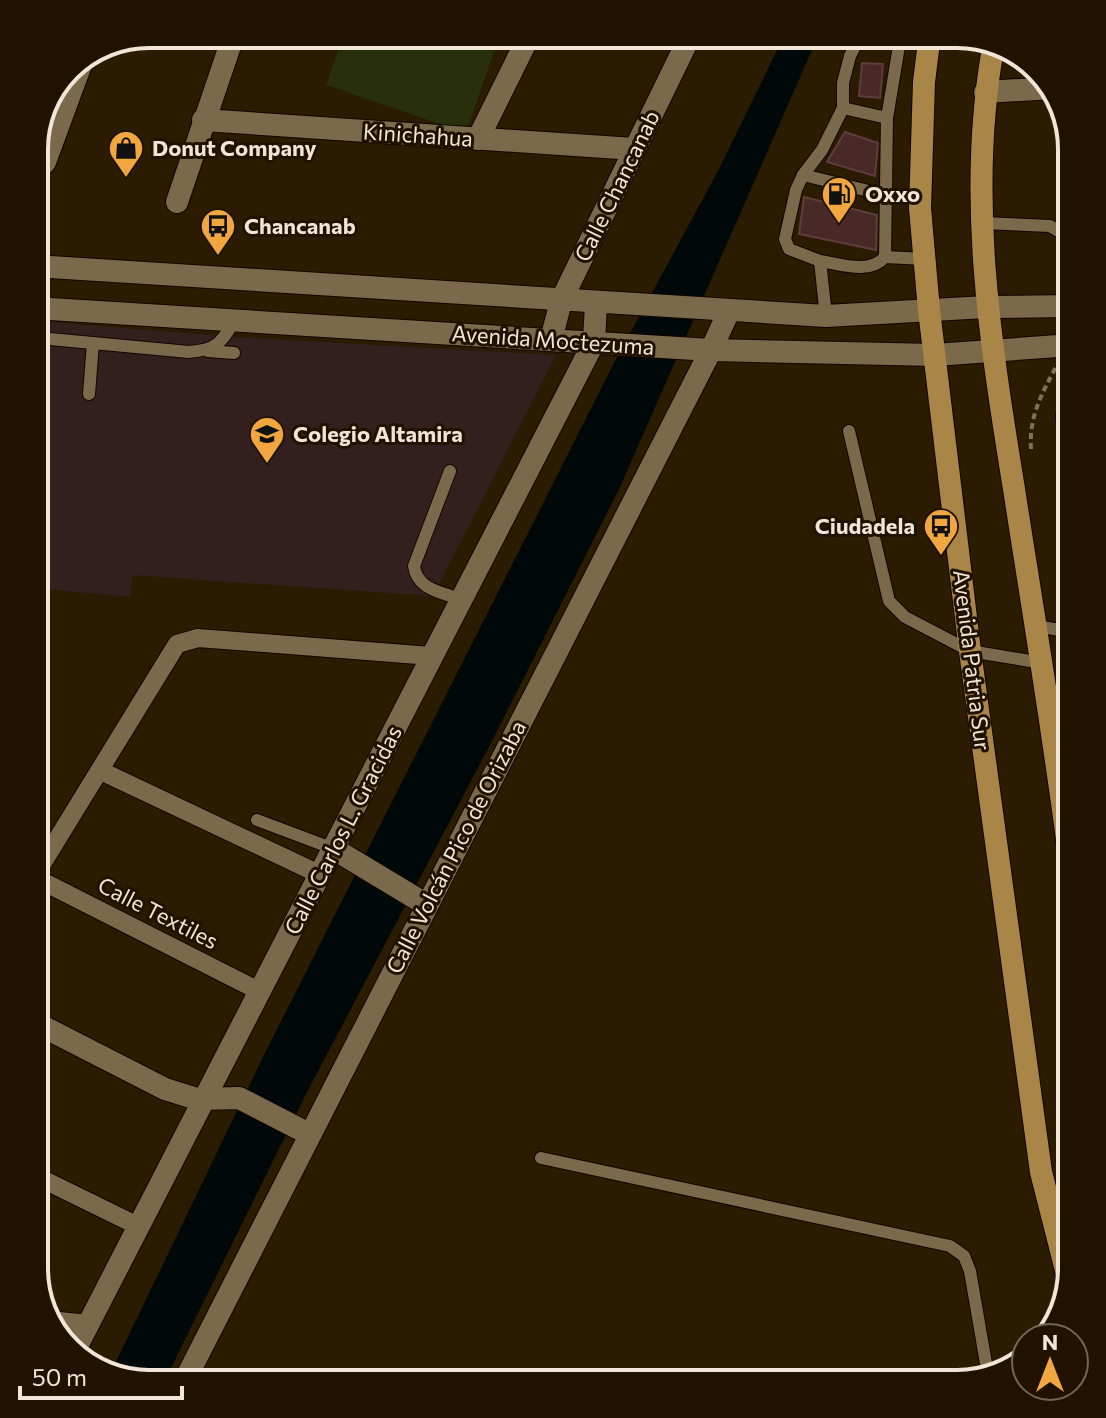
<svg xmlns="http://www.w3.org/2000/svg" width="1106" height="1418" viewBox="0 0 1106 1418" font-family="Commissioner,sans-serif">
<rect width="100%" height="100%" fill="#2a1b01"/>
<path fill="#33201e" d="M34 321 248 338 556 355 433 596 132 575 131 597 34 588Z"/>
<path fill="#27300a" d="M344 34H500L466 133 326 85Z"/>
<path fill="#000809" d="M785 34H819L620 487 491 743 307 1092 163 1384H142L110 1374 266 1051 614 363 718 171Z"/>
<g fill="#492928" stroke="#5f3d3c" stroke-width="2">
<path d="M862 63 883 64 880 98 859 96Z"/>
<path d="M845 132 878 143 875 176 827 162Z"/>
<path d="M804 197 877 215 876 250 799 234Z"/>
</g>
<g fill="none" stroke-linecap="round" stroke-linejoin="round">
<g stroke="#120500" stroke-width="14">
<g id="service">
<path d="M843 108 887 118"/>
<path d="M803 175 885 195 920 199"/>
<path d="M982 223 1050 226 1072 239"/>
<path d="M885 257 925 259"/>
<path d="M820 261 789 249 785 239 796 190 803 175 822 150 843 108V83L850 56 861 34"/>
<path d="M826 316 820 261C841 264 869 275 885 257L887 118 901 34"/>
<path d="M34 334 50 339 189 352C217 350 221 343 235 320"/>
<path d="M208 351 234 353"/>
<path d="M89 394 93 343"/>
<path d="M849 431 889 601 905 617 970 651 1042 663"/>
<path d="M450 471 414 566C417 590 442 592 462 600"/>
<path d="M1072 501 1062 416 1065 405 1072 398"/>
<path d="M1036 626 1072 632"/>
<path d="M1066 776 1072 735"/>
<path d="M257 820 334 849"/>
<path d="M541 1158 950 1246 964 1256 970 1271 988 1375"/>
</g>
</g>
<g stroke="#120500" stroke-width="20">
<g id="pedestrian">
<path d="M101 771 321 875"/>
<path d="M34 877 177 644 198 638 431 656"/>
<path d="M34 877 261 992"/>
<path d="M34 1175 140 1227"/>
<path d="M49 1320 89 1324"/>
</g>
</g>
<g stroke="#120500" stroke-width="24">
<g id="minor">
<path d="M985 92 1054 88"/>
<path d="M203 120 634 149"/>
<path d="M478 139 530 34"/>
<path d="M34 172 45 162 83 59"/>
<path d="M177 202 234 34"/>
<path d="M551 340 561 301 691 34"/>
<path d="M334 849 427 905"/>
<path d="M34 1022 165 1089 197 1099 239 1098 309 1134"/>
<path d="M74 1352 594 342 596 303"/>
<path d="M183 1384 711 350 729 311"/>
</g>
</g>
<g stroke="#120500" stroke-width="24">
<g id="tertiary">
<path d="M34 266 826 316 986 307 1072 306"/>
<path d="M34 308 711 350 935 355 1072 345"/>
</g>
</g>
<g stroke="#120500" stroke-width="24">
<g id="primary">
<path d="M930 34 924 82 920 208 929 310 970 651 1041 1172 1069 1282"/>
<path d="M994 43C966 192 990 341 1014 489 1034 618 1056 748 1072 878"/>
</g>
</g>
<path stroke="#7e715b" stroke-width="4" stroke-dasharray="6 4" stroke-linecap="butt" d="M1031 449C1029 417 1041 395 1056 367"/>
<use href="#service" stroke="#7b694c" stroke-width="12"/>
<use href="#pedestrian" stroke="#7b694c" stroke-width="18"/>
<use href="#minor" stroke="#7b694c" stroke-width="22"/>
<use href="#tertiary" stroke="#7b694c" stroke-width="22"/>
<use href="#primary" stroke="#a98548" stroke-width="22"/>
</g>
<defs>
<g id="shop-pin" transform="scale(1.8)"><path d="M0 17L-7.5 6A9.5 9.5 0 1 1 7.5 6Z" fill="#f1a640" stroke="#211200"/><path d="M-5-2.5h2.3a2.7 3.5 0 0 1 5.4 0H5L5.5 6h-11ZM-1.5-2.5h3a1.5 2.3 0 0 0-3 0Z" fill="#111"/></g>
<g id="fuel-pin" transform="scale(1.8)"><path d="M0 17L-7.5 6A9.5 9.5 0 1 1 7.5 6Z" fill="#f1a640" stroke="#211200"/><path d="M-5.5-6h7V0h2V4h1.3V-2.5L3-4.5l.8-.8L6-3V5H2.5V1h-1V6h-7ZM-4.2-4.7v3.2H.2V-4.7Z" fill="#111"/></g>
<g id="bus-pin" transform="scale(1.8)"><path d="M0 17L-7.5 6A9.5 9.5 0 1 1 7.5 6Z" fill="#f1a640" stroke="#211200"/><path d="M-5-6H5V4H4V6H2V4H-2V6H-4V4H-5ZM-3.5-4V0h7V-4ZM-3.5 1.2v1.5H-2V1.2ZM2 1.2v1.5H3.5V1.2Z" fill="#111"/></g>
<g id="school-pin" transform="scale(1.8)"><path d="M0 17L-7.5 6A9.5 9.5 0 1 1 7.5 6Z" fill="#f1a640" stroke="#211200"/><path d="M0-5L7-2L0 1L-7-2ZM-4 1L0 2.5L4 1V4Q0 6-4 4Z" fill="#111"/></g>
</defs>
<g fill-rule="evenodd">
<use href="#shop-pin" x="126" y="148"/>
<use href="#fuel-pin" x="839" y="194"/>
<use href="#bus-pin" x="218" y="226"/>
<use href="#school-pin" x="267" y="434"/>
<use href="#bus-pin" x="941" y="526"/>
</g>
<g text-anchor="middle" stroke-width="6" stroke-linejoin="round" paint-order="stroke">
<g font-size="22" fill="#f0e5d6" stroke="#211200">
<text transform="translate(418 135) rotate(4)" y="8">Kinichahua</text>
<text transform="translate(617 186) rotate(-64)" y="8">Calle Chancanab</text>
<text transform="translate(553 340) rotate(4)" y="8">Avenida Moctezuma</text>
<text transform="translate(972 660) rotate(83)" y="8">Avenida Patria Sur</text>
<text transform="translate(343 830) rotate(-63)" y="8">Calle Carlos L. Gracidas</text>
<text transform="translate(456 847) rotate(-63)" y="8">Calle Volcán Pico de Orizaba</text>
<text transform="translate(158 913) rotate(27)" y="8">Calle Textiles</text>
</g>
<g font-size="22" font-weight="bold" fill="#f0e5d6" stroke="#211200" text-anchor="start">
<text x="152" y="156">Donut Company</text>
<text x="865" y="202">Oxxo</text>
<text x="244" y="234">Chancanab</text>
<text x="293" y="442">Colegio Altamira</text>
<text x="915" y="534" text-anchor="end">Ciudadela</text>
</g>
</g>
<path d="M0 0H1106V1418H0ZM149 48H957A101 101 0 0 1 1058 149V1269A101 101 0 0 1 957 1370H149A101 101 0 0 1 48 1269V149A101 101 0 0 1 149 48Z" fill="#211200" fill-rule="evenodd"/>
<path fill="none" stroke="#f0e5d6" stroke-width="4" d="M149 48H957A101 101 0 0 1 1058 149V1269A101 101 0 0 1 957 1370H149A101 101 0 0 1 48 1269V149A101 101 0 0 1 149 48Z"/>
<g transform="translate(1050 1362)"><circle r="38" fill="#211200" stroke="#746656" stroke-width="2"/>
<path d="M0-6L14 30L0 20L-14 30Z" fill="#f1a640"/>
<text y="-12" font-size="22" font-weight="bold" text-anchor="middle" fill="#f0e5d6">N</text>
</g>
<path d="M20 1386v12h162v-12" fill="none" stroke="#f0e5d6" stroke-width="4"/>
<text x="32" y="1386" font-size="24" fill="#f0e5d6" stroke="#211200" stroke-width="6" paint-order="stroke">50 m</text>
</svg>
